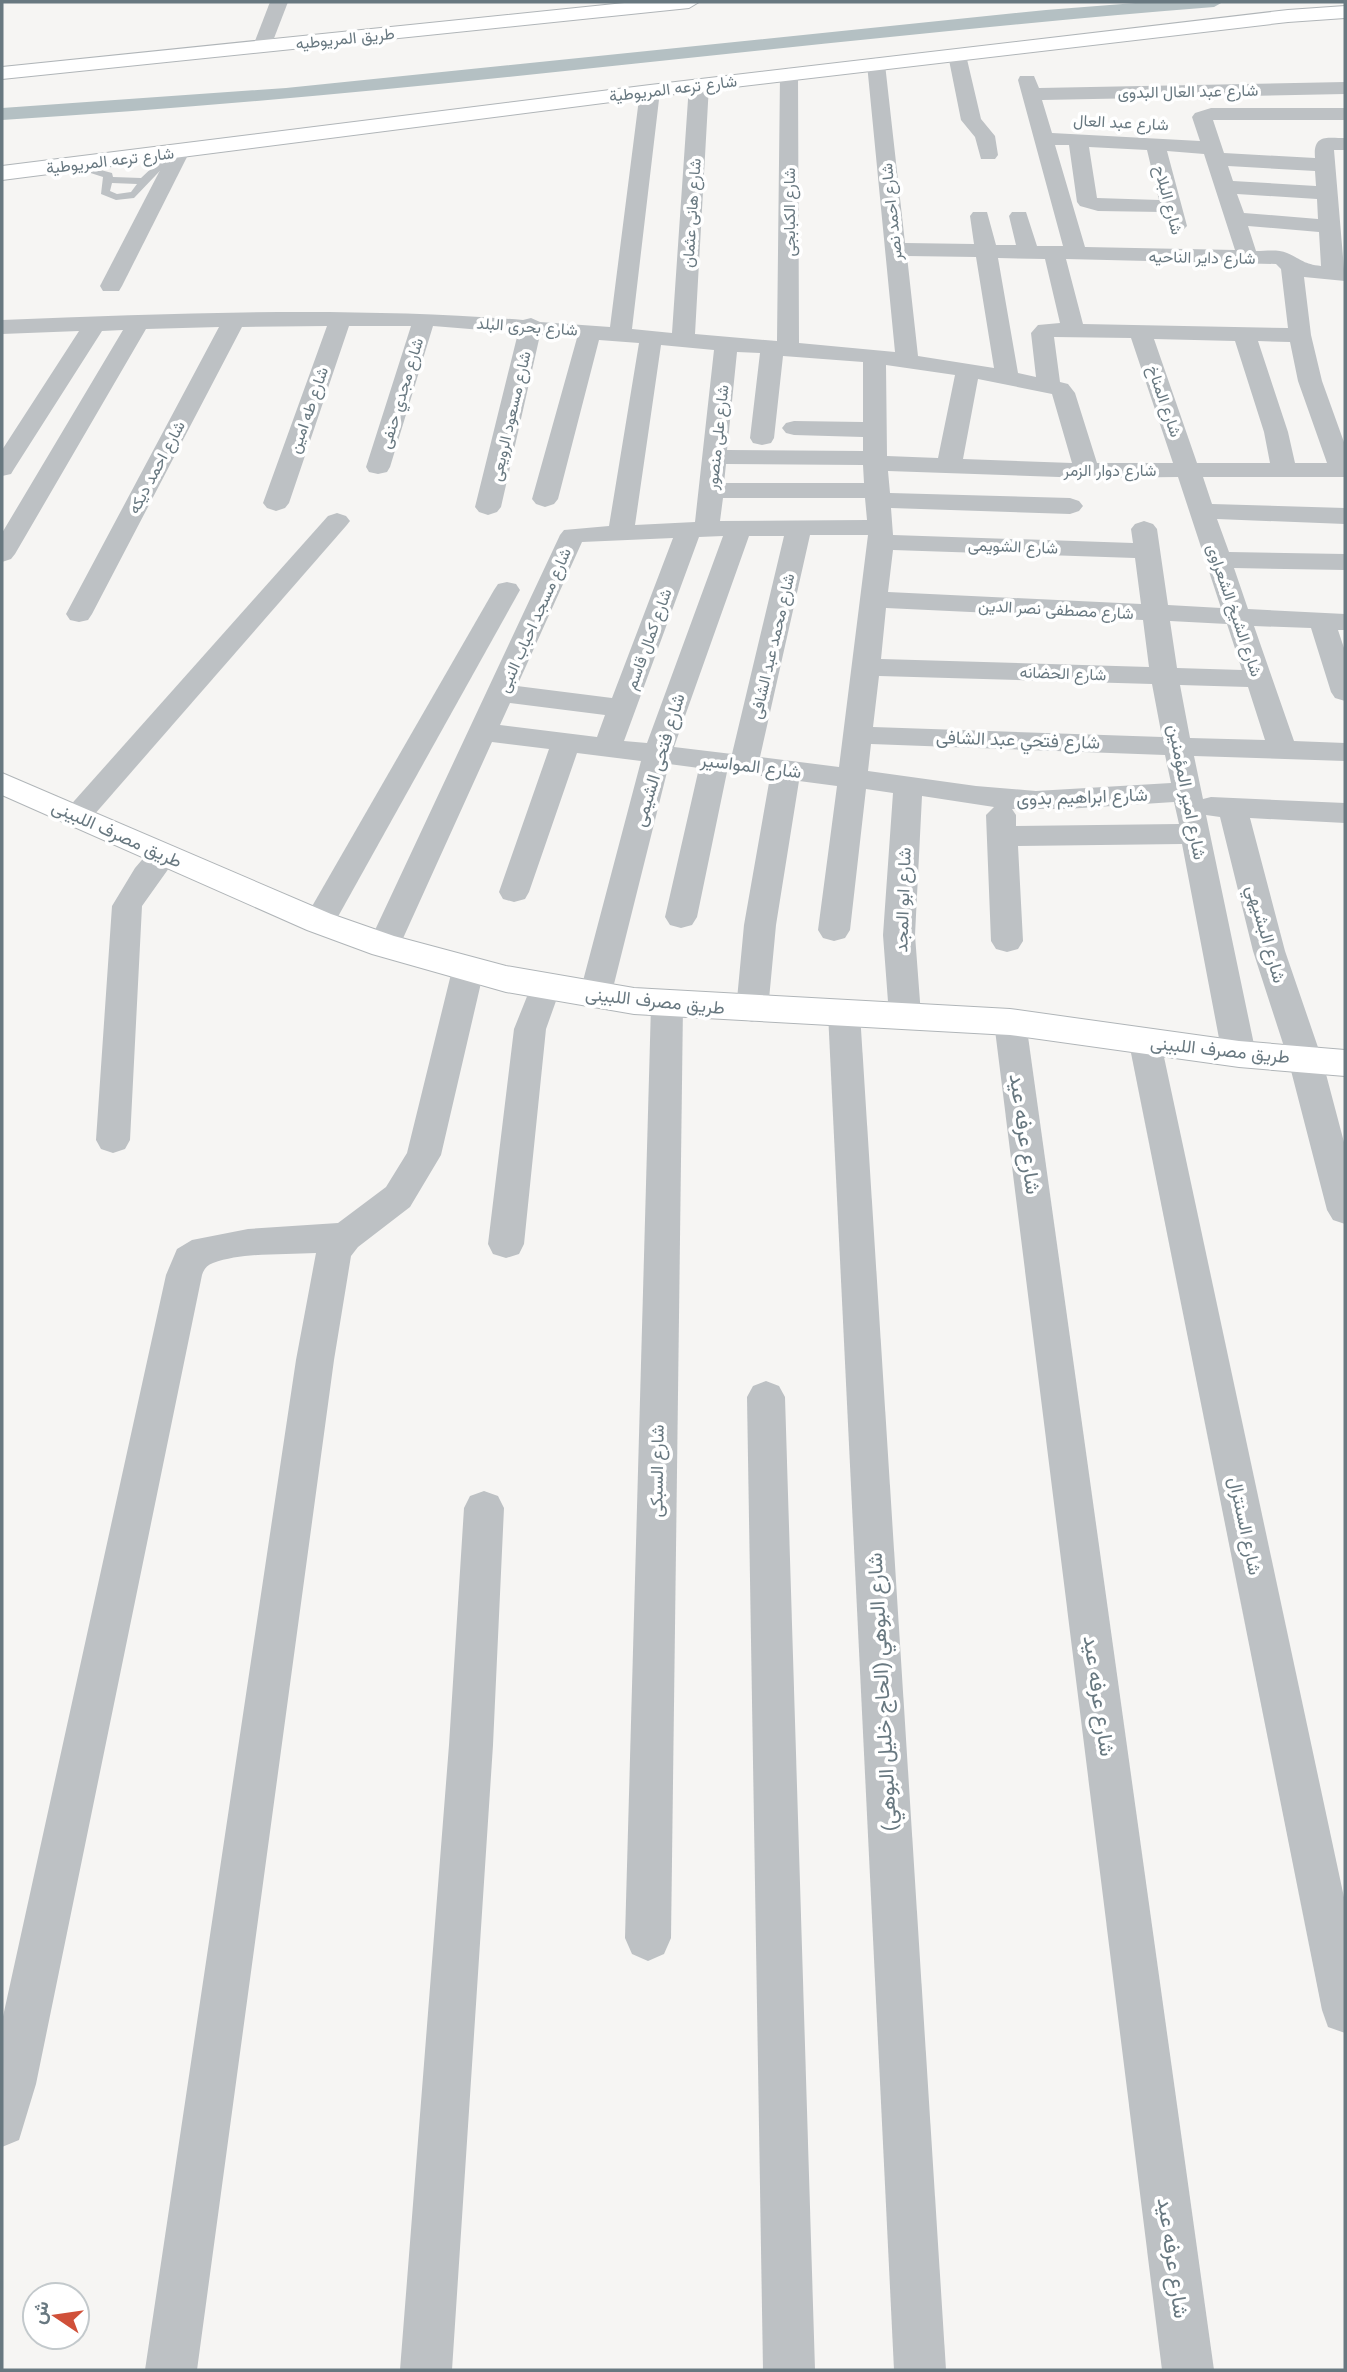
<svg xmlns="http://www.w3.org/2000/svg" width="1347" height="2372" viewBox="0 0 1347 2372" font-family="Helvetica,Vazirmatn,sans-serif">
<rect width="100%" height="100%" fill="#f6f5f3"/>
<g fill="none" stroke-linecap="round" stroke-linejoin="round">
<path fill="#b4c0c3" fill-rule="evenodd" d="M1148 2H1223L1214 7C809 39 407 96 2 120V108L286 88 1046 10Z"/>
<g stroke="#b0b5b8" stroke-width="2">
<g id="secondary">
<path d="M634 2H699L689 8 2 79V67Z"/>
<path d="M1345 6V18L1288 22 650 97 2 180V166L650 85 1288 10Z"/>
<path d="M2 773 331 914 394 936 506 966 634 988 1010 1009 1239 1041 1345 1050V1076L1239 1067 1010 1035 634 1014 506 992 372 954 307 930 2 795Z"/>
</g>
</g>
<path fill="#bdc1c4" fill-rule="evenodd" d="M173 148 178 151 177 153 134 198 116 200 101 194 103 177 66 165 71 162 112 173 113 177 141 178ZM112 183 137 184 131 192 117 194 110 191Z"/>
<g fill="#bdc1c4" fill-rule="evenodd">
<path d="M270 2H288L271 46 262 52 253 46Z"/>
<path d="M957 49 966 55 981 119 995 136 998 155 995 159H981L975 137 961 120 948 55Z"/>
<path d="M876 58 885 64 905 243 974 244 970 216 973 212H987L996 245H1016L1009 216 1012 212H1026L1037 246H1063L1018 80 1020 76H1034L1039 88 1345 82V94L1042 100 1052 133 1200 141 1192 117 1195 113 1211 108H1345V120H1213L1224 153 1315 158C1313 134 1326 138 1345 138V150H1334L1345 281 1304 277 1311 335 1322 381 1345 445V477H1203L1212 504 1345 508V524L1217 519 1229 552 1345 554V570L1234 568 1248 609 1345 614V630H1338L1345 651V701L1335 698 1331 692 1311 628 1254 626 1294 741 1345 743V761L1194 756 1203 799 1211 797 1345 803V823L1250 818 1285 951 1322 1059 1345 1146V1224L1333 1220 1327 1210 1288 1059 1253 951 1220 817 1206 815 1256 1054 1251 1063 1239 1066 1227 1063 1222 1054 1182 844 1018 846 1023 941 1018 949 1007 952 996 949 991 941 986 815 994 807 922 796 915 935 921 1015 916 1023 905 1027 894 1023 889 1015 883 935 893 793 866 789 850 930 845 938 834 941 823 938 818 930 837 786 799 781 776 925 768 1010 763 1018 752 1022 741 1018 736 1010 744 925 770 777 727 772 697 917 692 925 681 928 670 925 665 917 699 768 669 764 611 996 606 1004 595 1008 584 1004 579 996 641 761 577 753 529 892 525 899 514 902 503 899 499 892 549 749 492 742 400 945 395 953 384 956 373 953 368 945 560 535 564 530 609 526 639 343 599 340 558 499 554 504 545 507 536 504 532 499 577 338 540 335 501 507 497 512 488 515 479 512 475 507 518 333 433 326 390 467 387 472 378 474 369 472 366 467 411 326H349L289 503 285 508 276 511 267 508 263 503 327 326 242 327 92 614 88 620 79 622 70 620 66 614 219 327 146 329 15 554 11 559 2 562V533L123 330 102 331 14 469 11 474 2 476V450L79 331 2 334V320C176 313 350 306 523 320L531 318 540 322 610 327 640 91 650 85 660 91 632 329 672 333 689 85 699 79 709 85 695 334 777 341 780 74 789 68 798 74 799 343 895 352 867 64ZM1055 145H1069L1077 202 1080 206 1098 211 1162 212 1169 230H1183L1187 226 1167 151 1204 154 1235 250 1085 247ZM1089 147 1147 150 1159 200 1097 198ZM1228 166 1315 171 1316 186 1233 181ZM1237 194 1317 199 1318 219 1244 213ZM1248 226 1319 232 1321 266C1303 264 1301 259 1287 253 1278 249 1266 251 1256 251ZM907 256 976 257 994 368 918 356ZM998 258 1045 259 1060 323 1038 325 1031 333 1036 377 1018 373ZM1066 259 1276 264 1281 269 1288 328 1083 324ZM1054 337 1131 338 1173 463H1097L1075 393 1068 384 1060 382ZM1154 339 1235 341 1264 432 1270 463H1197ZM1258 341 1290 342 1298 381 1327 463H1295L1288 432ZM661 345 714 350 695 522 635 525ZM737 352 760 353 750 438 753 443 762 445 771 443 774 438 783 356 863 362V422L794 421 786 423 782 428 786 433 794 435 863 437V451L727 450ZM886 365 955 375 938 458 887 456ZM978 379 1052 394 1072 463 963 459ZM726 464 863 465 864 483H724ZM888 471 1087 478 1178 477 1221 608 1168 605 1157 529 1153 524 1144 521 1135 524 1131 529 1133 543 893 535 891 508 1070 514 1079 511 1083 506 1079 501 1070 498 890 493ZM723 498H865L867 520 720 521ZM810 535H868L839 767 760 757ZM723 536 647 743 624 741 699 537ZM749 536H784L732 754 674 747ZM673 538 612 698 517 686 582 542ZM893 550 1135 558 1141 604 888 592ZM886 608 1143 620 1149 667 881 659ZM1170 621 1227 624 1242 670 1177 668ZM879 676 1152 684 1162 737 873 727ZM1180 685 1248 687 1265 740 1190 738ZM510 703 605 715 597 737 500 725ZM871 744 1165 755 1171 783 1036 791 976 786 868 771ZM1174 802 1179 824 1016 826V815L1012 809H1066Z"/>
<path d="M180 145 187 147 190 151 122 286 119 291H103L100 286 170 151 173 147Z"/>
<path d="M337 513 346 516 350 521 346 526 87 823 77 826 67 823 62 816 67 809 328 516Z"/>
<path d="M507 582 516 584 520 590 335 922 330 930 319 933 308 930 303 922 494 590 498 584Z"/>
<path d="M164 844 175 847 179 854 142 906 130 1140 125 1149 113 1153 101 1149 96 1140 112 906 135 868 153 847Z"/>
<path d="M468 959 479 962 484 970 441 1155 410 1207 358 1247 351 1256 334 1360 197 2370H145L296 1360 316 1253C284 1255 244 1252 213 1263 207 1265 204 1269 202 1275L36 2084 19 2140 2 2147V2021L166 1275 177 1249 192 1240 248 1229 338 1223 386 1187 407 1153 452 970 457 962Z"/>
<path d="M545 976 556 979 561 987 546 1029 524 1244 519 1254 506 1258 493 1254 488 1244 514 1029 534 979Z"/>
<path d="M667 993 678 997 683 1005 671 1938 664 1954 648 1961 632 1954 625 1938 651 1005 656 997Z"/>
<path d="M844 1001 855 1005 860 1013 946 2370H894L828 1013 833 1005Z"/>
<path d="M1010 1010 1022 1014 1026 1022 1214 2370H1162L994 1022 998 1014Z"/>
<path d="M1145 1031 1157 1034 1161 1043 1345 1902V2033L1328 2027 1322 2010 1129 1043 1133 1034Z"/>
<path d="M766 1381 779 1386 785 1397 815 2370H763L747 1397 753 1386Z"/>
<path d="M484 1491 498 1496 504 1508 493 1745 452 2370H400L449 1745 464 1508 470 1496Z"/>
</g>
<use href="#secondary" fill="#fff" fill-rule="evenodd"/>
</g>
<g text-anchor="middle" stroke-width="7" stroke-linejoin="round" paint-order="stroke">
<g font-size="16" fill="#687880" stroke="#fff">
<text transform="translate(345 38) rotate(-6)" y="6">طريق المريوطيه</text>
<text transform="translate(673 88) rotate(-7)" y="6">شارع ترعه المريوطية</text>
<text transform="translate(1188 91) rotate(-1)" y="6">شارع عبد العال البدوى</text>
<text transform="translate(1121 122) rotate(3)" y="6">شارع عبد العال</text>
<text transform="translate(110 160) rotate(-7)" y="6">شارع ترعه المريوطية</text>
<text transform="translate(1169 200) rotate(75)" y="6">شارع البلاح</text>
<text transform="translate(789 212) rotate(-90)" y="6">شارع الكبابجى</text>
<text transform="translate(891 212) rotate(-96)" y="6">شارع احمد نصر</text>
<text transform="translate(691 213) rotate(-86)" y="6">شارع هانى عثمان</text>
<text transform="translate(1202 257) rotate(1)" y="6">شارع داير الناحيه</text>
<text transform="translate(527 326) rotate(4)" y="6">شارع بحرى البلد</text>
<text transform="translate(401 393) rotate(-73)" y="6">شارع مجدي حنفى</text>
<text transform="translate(1165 401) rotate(71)" y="6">شارع المناخ</text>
<text transform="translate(308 410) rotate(-71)" y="6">شارع طه امين</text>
<text transform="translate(510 416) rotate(-77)" y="6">شارع مسعود الرويعى</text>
<text transform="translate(717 437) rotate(-84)" y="6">شارع على منصور</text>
<text transform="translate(156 467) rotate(-62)" y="6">شارع احمد ديكه</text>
<text x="1110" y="476">شارع دوار الزمر</text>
<text transform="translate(1013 546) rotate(2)" y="6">شارع الشويمى</text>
<text transform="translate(1056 609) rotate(3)" y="6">شارع مصطفى نصر الدين</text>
<text transform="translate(1235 610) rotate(71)" y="6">شارع الشيخ الشعراوى</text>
<text transform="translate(534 620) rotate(-66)" y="6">شارع مسجد احباب النبى</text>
<text transform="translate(648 639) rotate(-70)" y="6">شارع كمال قاسم</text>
<text transform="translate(772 646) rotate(-77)" y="6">شارع محمد عبد الشافى</text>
<text transform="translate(1063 673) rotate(2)" y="6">شارع الحضانه</text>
</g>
<g font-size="18" fill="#687880" stroke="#fff">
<text transform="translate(1018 740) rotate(2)" y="6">شارع فتحي عبد الشافى</text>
<text transform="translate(659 760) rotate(-73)" y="6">شارع فتحى الشيمى</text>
<text transform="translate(751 766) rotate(7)" y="6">شارع المواسير</text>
<text transform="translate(1187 792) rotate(79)" y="6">شارع امير المؤمنين</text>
<text transform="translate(1082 797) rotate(-2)" y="6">شارع ابراهيم بدوى</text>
<text transform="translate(117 834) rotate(24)" y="6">طريق مصرف اللبينى</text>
<text transform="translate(903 900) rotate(-88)" y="6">شارع ابو المجد</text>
<text transform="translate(1266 934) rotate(74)" y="6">شارع البشيهي</text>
<text transform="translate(655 1001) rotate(6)" y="6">طريق مصرف اللبينى</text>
<text transform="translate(1220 1050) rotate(6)" y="6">طريق مصرف اللبينى</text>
<text transform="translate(657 1471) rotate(-89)" y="6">شارع السبكى</text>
<text transform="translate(1245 1526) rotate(78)" y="6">شارع السنترال</text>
</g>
<g font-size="21" fill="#687880" stroke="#fff">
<text transform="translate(1025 1134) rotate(82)" y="7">شارع عرفه عيد</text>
<text transform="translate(882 1692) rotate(-93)" y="7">شارع البوهي (الحاج خليل البوهي)</text>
<text transform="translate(1099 1696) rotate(82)" y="7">شارع عرفه عيد</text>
<text transform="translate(1173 2258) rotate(82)" y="7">شارع عرفه عيد</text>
</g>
</g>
<rect width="1347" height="2372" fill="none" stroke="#687880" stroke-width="7"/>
<g transform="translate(56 2316) rotate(283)"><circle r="33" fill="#ffffff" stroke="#c3c9cc" stroke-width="2"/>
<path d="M0-5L12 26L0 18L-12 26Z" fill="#d05039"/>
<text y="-10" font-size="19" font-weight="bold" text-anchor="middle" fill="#687880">ش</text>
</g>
</svg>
